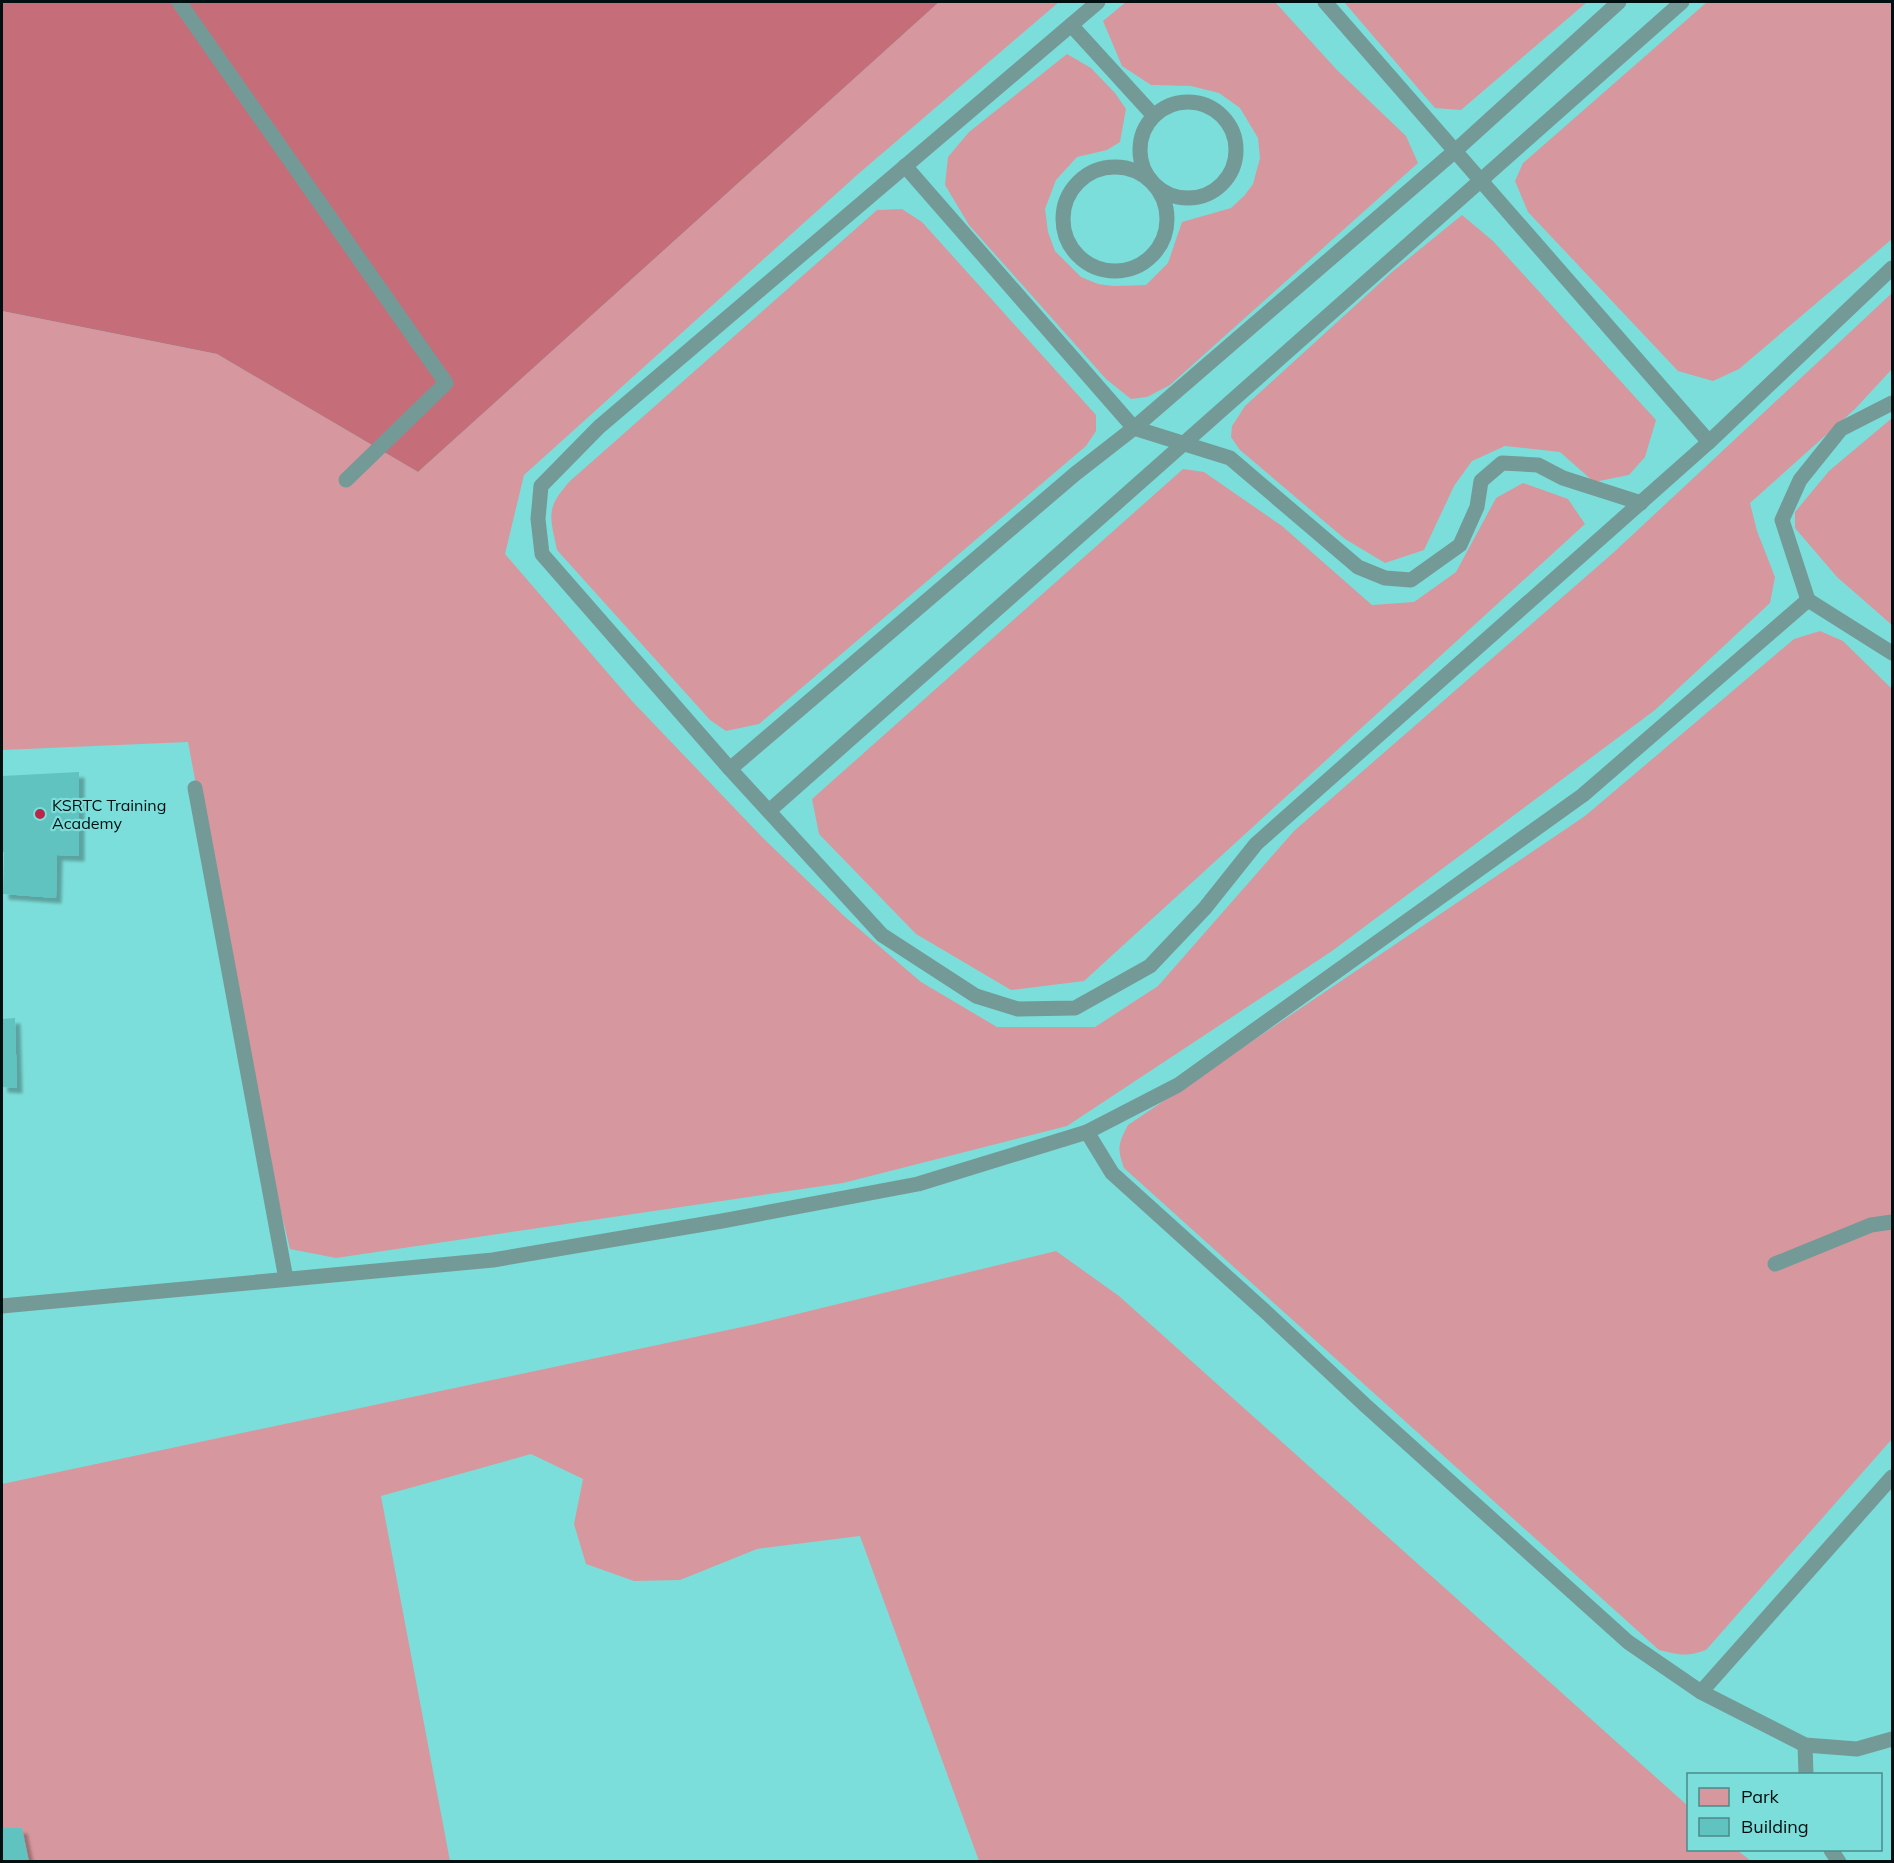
<svg xmlns="http://www.w3.org/2000/svg" width="1894" height="1863" viewBox="0 0 1894 1863" font-family="Mulish,sans-serif">
<defs>
<filter id="shadow"><feDropShadow dx="5.5" dy="5.5" stdDeviation="1.5" flood-color="#0004"/></filter>
</defs>
<rect width="100%" height="100%" fill="#7cdeda"/>
<g fill="#d6989e">
<path d="M939 2H1059L857 175 524 475 505 554 632 701 763 838 844 916 921 982 997 1027H1095L1158 986 1294 831 1613 553 1892 293V369L1855 409 1750 503 1757 531 1775 577 1770 603 1655 710 1332 951 1067 1126 843 1183 336 1258 290 1249 258 1117 188 742 2 750V311L217 354 418 472Z"/>
<path d="M1126 2H1275L1337 70 1406 136 1418 163 1170 385 1147 397 1131 399 1106 379 969 225 945 185 948 157 969 132 1067 54 1091 68 1115 93 1126 109 1120 142 1107 150 1077 157 1056 180 1045 209 1048 232 1055 251 1081 277 1098 284 1113 286 1146 285 1168 263 1182 222 1231 208 1244 196 1253 184 1260 158 1258 138 1240 108 1219 93 1191 86 1151 85 1122 66 1103 21Z"/>
<path d="M1344 2H1587L1461 110 1435 108Z"/>
<path d="M1707 2H1892V239L1739 369 1713 381 1678 371 1528 212 1515 181 1523 163Z"/>
<path d="M902 209 922 222 1096 415V431L1086 446 759 724 726 731 710 720 557 550C550 515 545 509 570 481L877 210Z"/>
<path d="M1462 215 1493 241 1656 420 1645 457 1629 475 1594 482 1560 452 1505 446 1472 461 1454 486 1424 550 1385 563 1345 539 1240 450 1231 437 1232 426 1245 406 1392 272Z"/>
<path d="M1892 418V625L1837 577 1795 528V512L1829 471Z"/>
<path d="M1183 469 1204 472 1282 526 1372 605 1414 602 1456 572 1496 498 1523 483 1568 499 1585 524 1084 981 1011 990 916 934 819 834 812 799Z"/>
<path d="M1820 631 1843 641 1892 689V1439L1706 1650C1687 1657 1679 1655 1659 1650L1124 1168C1117 1148 1118 1144 1128 1125L1585 816 1794 639Z"/>
<path d="M1056 1251 1119 1296 1688 1806V1850H1737L1751 1861H979L860 1536 757 1549 680 1580 634 1581 586 1564 574 1524 583 1479 531 1454 381 1496 450 1861H2V1484L756 1324Z"/>
</g>
<path fill="#c56e79" d="M2 2H939L418 472 217 354 2 311Z"/>
<g fill="#60c3c0" filter="url(#shadow)">
<path d="M79 772V856L57 855 56 898 3 894 4 852H2V776Z"/>
<path d="M15 1018 17 1088 2 1087V1019Z"/>
<path d="M2 1828H22L29 1862H2Z"/>
</g>
<g fill="none" stroke-linecap="round" stroke-linejoin="round">
<g stroke="#749a98" stroke-width="15">
<path d="M179 2 446 383 346 480"/>
<path d="M1098 2 599 427 541 486 538 519 542 554 730 769 882 935 976 996 1018 1009 1075 1008 1150 966 1205 908 1256 844 1709 442 1892 268"/>
<path d="M1325 2 1709 442"/>
<path d="M1071 25 1154 116"/>
<circle cx="1188" cy="150" r="48"/>
<path d="M905 166 1134 428 1230 458 1358 567 1385 578 1411 580 1460 545 1477 507 1481 481 1502 463 1538 465 1563 478 1641 503"/>
<circle cx="1115" cy="219" r="52"/>
<path d="M1808 600 1782 520 1800 480 1841 429 1892 403"/>
<path d="M730 769 1075 474 1134 428 1455 151 1619 2"/>
<path d="M195 788 286 1279"/>
<path d="M769 811 1682 2"/>
<path d="M1087 1132 1112 1173 1268 1314 1365 1405 1628 1642 1701 1692 1805 1745 1857 1749 1892 1739"/>
<path d="M1775 1264 1871 1225 1892 1222"/>
<path d="M2 1306 493 1260 722 1221 918 1184 1087 1132 1178 1085 1583 795 1808 600 1892 653"/>
<path d="M1701 1692 1892 1477"/>
<path d="M1805 1745 1806 1774"/>
<path d="M1831 1850 1839 1862"/>
</g>
</g>
<circle fill="#b8274b" stroke="#7cdeda" stroke-width="2" cx="40" cy="814" r="6"/>
<g text-anchor="middle" stroke-width="4.5" stroke-linejoin="round" paint-order="stroke">
<g font-size="16" fill="#000f0f" stroke="#7cdeda" text-anchor="start">
<text x="52" y="811">KSRTC Training<tspan x="52" dy="18">Academy</tspan></text>
</g>
</g>
<rect width="1894" height="1863" fill="none" stroke="#000f0f" stroke-width="6"/>
<rect x="1687" y="1773" width="195" height="78" fill="#7cdeda" stroke="#4a8b89" stroke-width="1.5"/>
<rect x="1699" y="1788" width="30" height="18" fill="#d6989e" stroke="#4a8b89" stroke-width="1.5"/>
<text x="1741" y="1803" font-size="18" fill="#000f0f">Park</text>
<rect x="1699" y="1818" width="30" height="18" fill="#60c3c0" stroke="#4a8b89" stroke-width="1.5"/>
<text x="1741" y="1833" font-size="18" fill="#000f0f">Building</text>
</svg>
